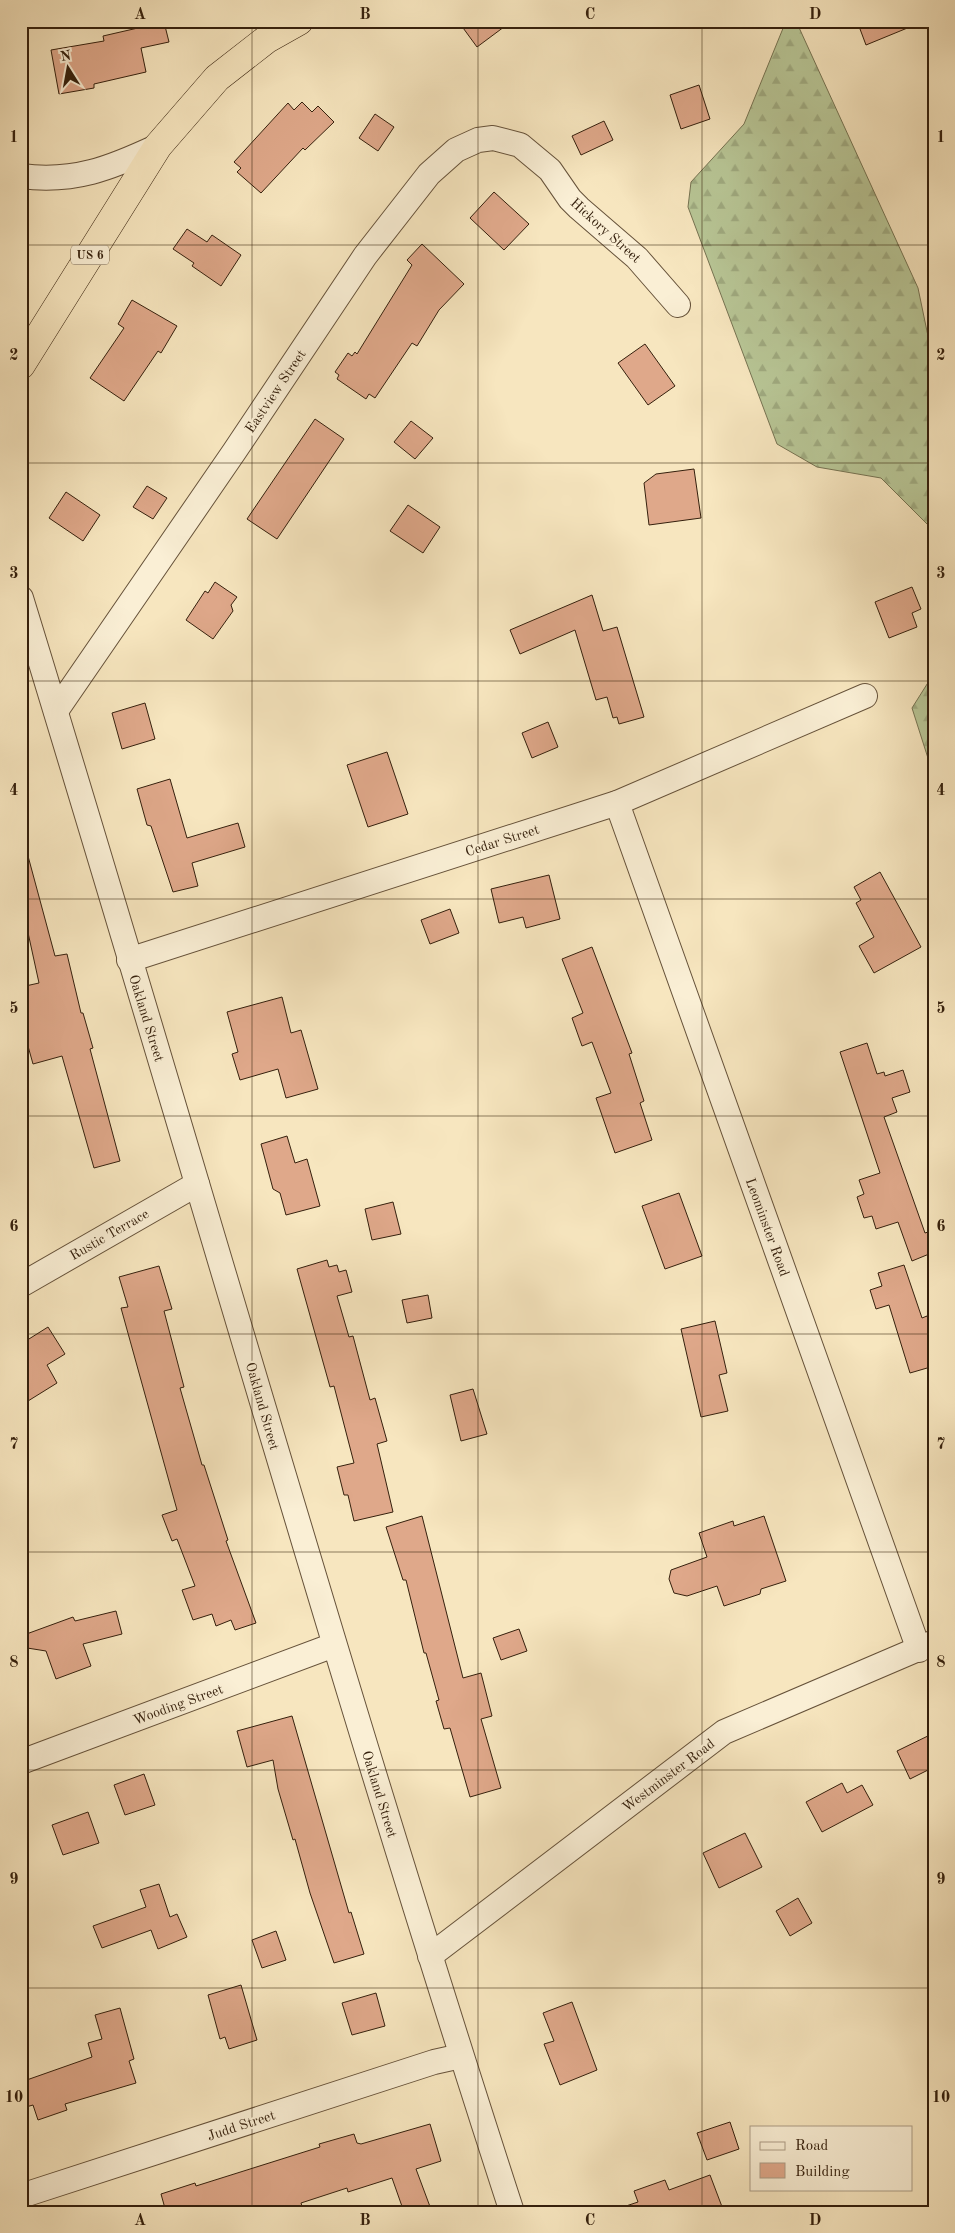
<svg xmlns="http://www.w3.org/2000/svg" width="955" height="2233" viewBox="0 0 955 2233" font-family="'Old Standard TT',serif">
<defs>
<pattern id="forest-firs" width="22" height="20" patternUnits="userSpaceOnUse" patternTransform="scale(1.25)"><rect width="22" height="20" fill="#b8c696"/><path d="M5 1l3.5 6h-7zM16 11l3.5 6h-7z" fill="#9faa80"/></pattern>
</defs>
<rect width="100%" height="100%" fill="#f7e6bf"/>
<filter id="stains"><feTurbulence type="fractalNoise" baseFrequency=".004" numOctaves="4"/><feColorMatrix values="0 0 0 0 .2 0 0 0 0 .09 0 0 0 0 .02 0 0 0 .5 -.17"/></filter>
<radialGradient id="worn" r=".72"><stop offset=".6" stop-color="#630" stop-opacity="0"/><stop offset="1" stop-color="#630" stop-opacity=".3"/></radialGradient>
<g fill="url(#forest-firs)" stroke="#767352">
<path d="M786 21H796L918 288 934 365V531L881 478 817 467 777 444 688 207 691 182 744 124Z"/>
<path d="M934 679V777L912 708 929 681Z"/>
</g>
<g fill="#dfa88a" stroke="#35200d">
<path d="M458 21H512L477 47Z"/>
<path d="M857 21H921L922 22 866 45Z"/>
<path d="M164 22 169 42 141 48 146 72 94 84V88L59 94 51 50 104 41 103 36Z"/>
<path d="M699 85 710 119 681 129 670 95Z"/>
<path d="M302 102 312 112 318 106 334 122 305 150 303 148 261 193 237 172 241 168 234 162 288 103 294 110Z"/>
<path d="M375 114 394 127 378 151 359 138Z"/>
<path d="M604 121 613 140 581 155 572 136Z"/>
<path d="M494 192 529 224 504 250 470 218Z"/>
<path d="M187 229 207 242 212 235 241 255 221 286 192 266 194 263 173 249Z"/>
<path d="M422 244 464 284 439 310 417 346 412 343 375 398 369 394 366 399 337 379 339 375 335 372 348 353 352 356 355 352 357 354 412 265 407 260Z"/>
<path d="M132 300 177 326 161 353 158 351 124 401 90 378 124 328 118 324Z"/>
<path d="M645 344 675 386 648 405 618 363Z"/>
<path d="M315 419 344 439 277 539 247 519Z"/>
<path d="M411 421 433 438 415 459 394 442Z"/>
<path d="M694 469 701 518 649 525 644 483 656 474Z"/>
<path d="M147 486 167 498 153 519 133 507Z"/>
<path d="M66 492 100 515 83 541 49 518Z"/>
<path d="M408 505 440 527 423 553 390 531Z"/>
<path d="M215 582 237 597 231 605 233 611 213 639 186 620 205 591 208 593Z"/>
<path d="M912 587 921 609 912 613 917 627 889 638 875 602Z"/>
<path d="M592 595 603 631 617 627 644 717 619 724 617 717 613 718 607 697 596 700 575 630 520 654 510 630Z"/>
<path d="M145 703 155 739 122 749 112 713Z"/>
<path d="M548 722 558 747 532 758 522 733Z"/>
<path d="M387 752 408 814 368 827 347 765Z"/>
<path d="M170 779 187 838 238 823 245 847 192 863 198 886 173 892 151 826 147 825 137 789Z"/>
<path d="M28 856 55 956 67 954 81 1013H83L93 1048 90 1049 120 1161 94 1168 62 1056 33 1064 21 1021V987L39 983 27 928 21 930V857Z"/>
<path d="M880 872 921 947 874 973 859 946 874 937 856 903 861 900 854 887Z"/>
<path d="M549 875 560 919 526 928 523 917 499 923 491 889Z"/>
<path d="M450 909 459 933 430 944 421 920Z"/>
<path d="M592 947 632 1053 629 1054 644 1101 640 1103 652 1140 615 1153 596 1098 611 1093 592 1042 582 1046 572 1018 583 1013 562 959Z"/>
<path d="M282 997 291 1033 301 1030 318 1089 286 1098 278 1069 240 1080 232 1054 238 1052 227 1012Z"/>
<path d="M867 1043 877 1074 884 1072 885 1076 903 1070 910 1092 892 1098 897 1112 884 1117 925 1233 928 1232 934 1247V1252L912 1261 898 1222 876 1229 872 1216 864 1218 857 1197 864 1194 859 1180 880 1173 840 1052Z"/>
<path d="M287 1136 295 1163 307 1159 320 1206 286 1215 280 1193 273 1189 261 1144Z"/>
<path d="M679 1193 702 1256 665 1269 642 1206Z"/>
<path d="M393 1202 401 1234 372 1240 365 1209Z"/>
<path d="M327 1260 329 1267 337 1265 339 1272 346 1270 352 1292 337 1296 349 1337 353 1336 370 1400 375 1398 387 1441 377 1444 393 1512 354 1521 348 1495H344L337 1467 354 1463 334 1386 330 1387 297 1269Z"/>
<path d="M904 1265 922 1318 927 1316 934 1338V1366L910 1373 889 1305 876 1309 870 1290 882 1286 878 1273Z"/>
<path d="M159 1266 172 1309 164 1311 184 1387 180 1388 202 1465H204L228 1540 226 1541 256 1623 235 1630 231 1620 216 1626 212 1614 193 1620 182 1590 195 1586 177 1539 172 1541 162 1515 177 1510 121 1308 128 1307 119 1277Z"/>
<path d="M428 1295 432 1318 407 1323 402 1300Z"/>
<path d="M715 1321 727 1373 719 1375 728 1411 701 1417 681 1329Z"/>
<path d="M48 1327 65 1354 47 1365 57 1383 28 1401 21 1389V1344Z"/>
<path d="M473 1389 487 1434 461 1441 450 1395Z"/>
<path d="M422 1516 463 1678 481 1673 492 1716 481 1719 501 1788 470 1797 450 1728 444 1729 436 1701 439 1700 426 1653H424L406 1580H403L386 1527Z"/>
<path d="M764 1516 786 1581 761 1589 760 1594 724 1606 717 1586 687 1596 674 1593 669 1579 671 1570 707 1557 699 1533 733 1521 734 1526Z"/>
<path d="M116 1611 122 1634 83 1644 91 1666 56 1679 46 1651 21 1647V1636L73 1617 75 1621Z"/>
<path d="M519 1629 527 1651 501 1660 493 1638Z"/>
<path d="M292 1716 349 1913 351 1912 364 1954 334 1963 310 1893 295 1839 293 1840 278 1789 273 1760 247 1767 237 1731Z"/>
<path d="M934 1733V1767L910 1779 897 1751Z"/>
<path d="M144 1774 155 1805 125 1815 114 1785Z"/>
<path d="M842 1783 847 1793 862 1785 873 1805 822 1832 806 1802Z"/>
<path d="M88 1812 99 1843 63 1855 52 1825Z"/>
<path d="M745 1833 762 1867 719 1888 703 1853Z"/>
<path d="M159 1884 170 1917 177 1914 187 1937 158 1949 151 1930 102 1948 93 1926 146 1907 140 1890Z"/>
<path d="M798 1898 812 1923 790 1936 776 1911Z"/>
<path d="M276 1931 286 1960 262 1968 252 1940Z"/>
<path d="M241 1985 257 2040 229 2049 225 2037 220 2039 208 1995Z"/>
<path d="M376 1993 385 2026 352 2035 342 2003Z"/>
<path d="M572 2002 597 2070 560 2085 544 2044 554 2041 543 2013Z"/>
<path d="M120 2008 134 2059 129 2061 136 2083 65 2104 67 2110 38 2120 33 2105 26 2107 21 2093V2082L92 2057 88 2043 102 2039 95 2015Z"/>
<path d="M730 2122 739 2149 707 2160 697 2133Z"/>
<path d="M430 2124 441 2161 416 2169 432 2212H404L392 2178 348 2192 347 2188 301 2203 304 2212H166L161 2194 195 2183 196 2186 320 2147 319 2144 354 2134 357 2143 361 2144Z"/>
<path d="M710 2175 724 2212H618L617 2209 638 2202 634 2191 665 2180 669 2190Z"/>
</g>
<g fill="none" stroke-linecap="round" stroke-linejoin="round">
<g stroke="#66523a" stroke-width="26">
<g id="street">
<path d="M21 176C74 183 111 168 158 146"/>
<path d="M21 598C186 1135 338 1677 512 2212"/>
<path d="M56 711 234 452 365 256 429 174 456 150 478 140 493 138 520 145 550 170 570 199 579 208 637 258 678 305"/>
<path d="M617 803 919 1650"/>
<path d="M129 960 617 803 865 696"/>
<path d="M21 1285 197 1184"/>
<path d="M21 1762 334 1645"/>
<path d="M430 1956 724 1732 932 1643"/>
<path d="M21 2196 434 2062 461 2056"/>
</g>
</g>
<g stroke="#35200d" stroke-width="29">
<path id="highway" d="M21 365 158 146 217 78 267 39 299 21"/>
</g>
<use href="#street" stroke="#faefd5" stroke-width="24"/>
<use href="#highway" stroke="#f7e6bf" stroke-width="28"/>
</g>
<path fill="none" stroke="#35200d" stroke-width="1" stroke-opacity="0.55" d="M252 21V2212M478 21V2212M702 21V2212M21 245H934M21 463H934M21 681H934M21 899H934M21 1116H934M21 1334H934M21 1552H934M21 1770H934M21 1988H934"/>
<g text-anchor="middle" stroke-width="4.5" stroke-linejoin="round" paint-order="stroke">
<rect fill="#faefd5" stroke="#705e49" stroke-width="1" x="71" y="245.5" width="38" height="19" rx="4"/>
<g font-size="12" font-weight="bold" fill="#35200d">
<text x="90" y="259">US 6</text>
</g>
<g font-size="14" fill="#35200d" stroke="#faefd5">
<text transform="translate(606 230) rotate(42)" y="5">Hickory Street</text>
<text transform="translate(275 391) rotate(-56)" y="5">Eastview Street</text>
<text transform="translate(502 840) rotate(-18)" y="5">Cedar Street</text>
<text transform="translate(147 1018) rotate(73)" y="5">Oakland Street</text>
<text transform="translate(768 1227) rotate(70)" y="5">Leominster Road</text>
<text transform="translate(109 1234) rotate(-30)" y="5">Rustic Terrace</text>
<text transform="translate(263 1406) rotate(74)" y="5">Oakland Street</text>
<text transform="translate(178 1704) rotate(-20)" y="5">Wooding Street</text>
<text transform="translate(668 1775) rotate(-37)" y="5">Westminster Road</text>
<text transform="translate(380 1794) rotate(73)" y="5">Oakland Street</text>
<text transform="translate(241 2125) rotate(-18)" y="5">Judd Street</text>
</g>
</g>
<rect width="955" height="2233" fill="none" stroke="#f7e6bf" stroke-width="55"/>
<rect x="750" y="2126" width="162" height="65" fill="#faefd5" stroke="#ab9c85"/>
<rect x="760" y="2142" width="25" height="8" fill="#faefd5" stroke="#ab9c85"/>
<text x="795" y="2150" font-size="15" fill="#35200d">Road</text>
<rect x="760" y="2163" width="25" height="15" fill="#dfa88a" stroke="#ab9c85"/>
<text x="795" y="2176" font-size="15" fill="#35200d">Building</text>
<g transform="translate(68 68) rotate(349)" stroke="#faefd5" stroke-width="4" paint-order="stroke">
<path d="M0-4L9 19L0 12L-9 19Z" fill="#35200d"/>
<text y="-8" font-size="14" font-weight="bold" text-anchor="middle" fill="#35200d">N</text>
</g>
<rect x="28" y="28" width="900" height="2178" fill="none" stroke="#35200d" stroke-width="2"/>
<g font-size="16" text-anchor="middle" font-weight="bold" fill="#35200d">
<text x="140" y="19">A</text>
<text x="365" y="19">B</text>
<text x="590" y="19">C</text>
<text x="815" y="19">D</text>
<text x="14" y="142">1</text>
<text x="941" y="142">1</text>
<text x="14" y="360">2</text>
<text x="941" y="360">2</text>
<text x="14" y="578">3</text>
<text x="941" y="578">3</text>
<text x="14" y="795">4</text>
<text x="941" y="795">4</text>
<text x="14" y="1013">5</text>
<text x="941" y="1013">5</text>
<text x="14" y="1231">6</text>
<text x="941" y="1231">6</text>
<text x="14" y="1449">7</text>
<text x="941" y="1449">7</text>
<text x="14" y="1667">8</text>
<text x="941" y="1667">8</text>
<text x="14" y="1884">9</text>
<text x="941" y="1884">9</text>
<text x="14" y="2102">10</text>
<text x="941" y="2102">10</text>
<text x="140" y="2225">A</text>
<text x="365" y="2225">B</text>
<text x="590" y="2225">C</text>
<text x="815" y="2225">D</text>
</g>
<rect width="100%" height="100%" filter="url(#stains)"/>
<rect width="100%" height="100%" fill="url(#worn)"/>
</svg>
